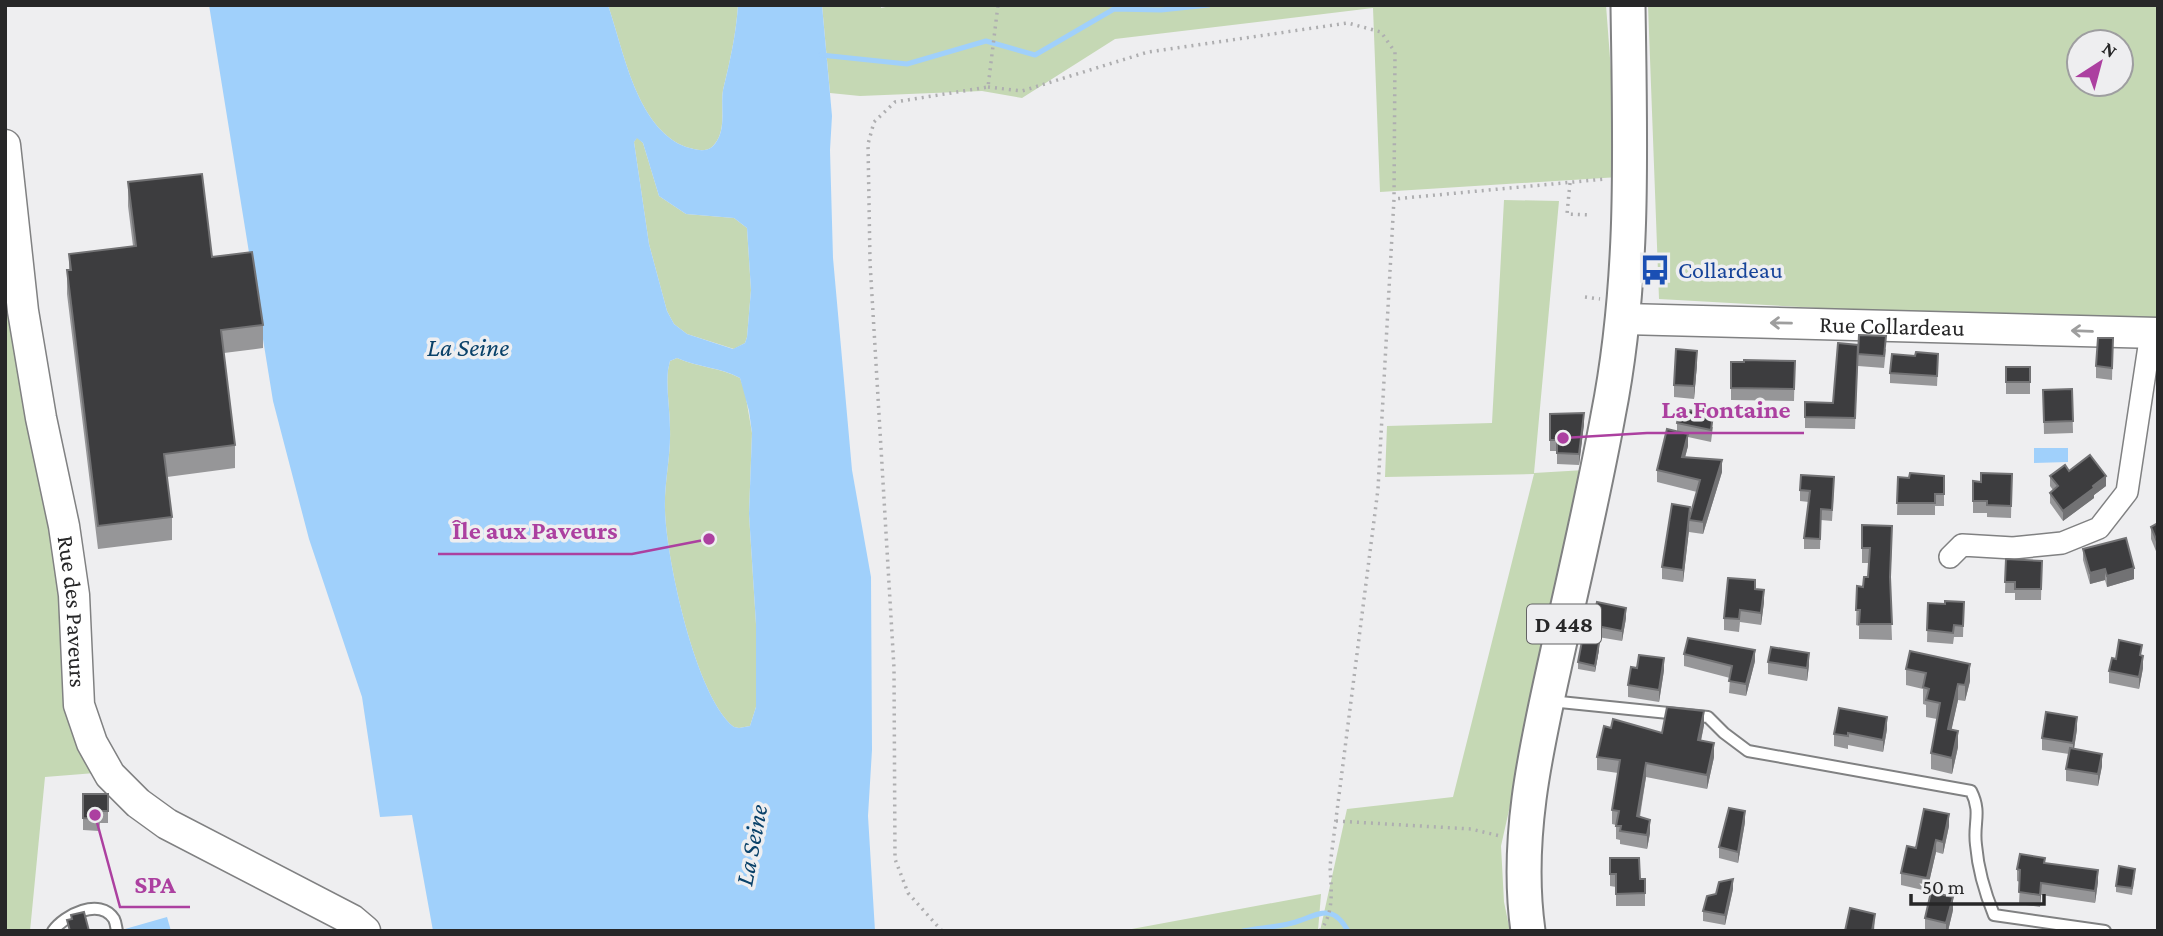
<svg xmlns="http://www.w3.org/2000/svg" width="2163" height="936" viewBox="0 0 2163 936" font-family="'Crimson Pro',serif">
<rect width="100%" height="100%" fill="#eeeef0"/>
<g fill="#c5d8b4" fill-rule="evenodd">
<path d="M608 5H738C736 35 730 61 723 90 720 108 728 132 712 147 704 153 694 149 686 147 664 139 649 118 639 97 626 70 618 35 608 5Z"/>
<path d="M822 5H881V8L895 5H1606L1619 177 1380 192 1373 8 1115 39 1022 98 982 91 860 96 830 93Z"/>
<path d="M1648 5H2158V327L1659 299ZM2079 42H2121V84H2079Z"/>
<path d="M637 137 643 143 659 196 686 214 734 218 747 228 751 290 747 337 745 343 734 349 687 334 674 324 667 311 649 244 634 142Z"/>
<path d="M1504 200 1559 201 1534 473 1585 470 1501 846 1504 902 1510 931H1320L1347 809 1453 797 1534 474 1385 477 1387 426 1492 423Z"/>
<path d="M5 235 57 564 63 697 70 729 95 773 45 777 30 931H5Z"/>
<path d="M677 358C699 368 720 367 740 378L745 392 752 433 749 514 756 624V707L750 726 739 728 734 727C696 698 666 558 665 510 664 483 671 456 670 429 670 409 666 390 668 370L670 361Z"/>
<path d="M1321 894 1318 931H1121Z"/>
</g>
<g fill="#a0d0fb" fill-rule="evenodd">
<path d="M209 5H608C618 35 626 70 639 97 649 118 664 139 686 147 694 149 704 153 712 147 728 132 720 108 723 90 730 61 736 35 738 5H822L832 116 830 150 833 258 852 470 871 577 872 750 868 816 875 931H433L412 815 380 817 362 697 309 539 273 401ZM637 138 643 143 659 196 686 214 734 218 747 228 751 290 747 337 745 343 733 349 687 334 674 324 667 311 649 244 634 142ZM677 358C699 368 721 367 740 378L749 411 752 433 749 514 756 624V707L750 726 739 728 734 727C696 698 666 558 665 510 664 483 671 456 670 429 670 409 666 390 668 370L670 361Z"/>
<path d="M2034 448H2068V462L2034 463Z"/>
<path d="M167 917 171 931H126L125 929Z"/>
</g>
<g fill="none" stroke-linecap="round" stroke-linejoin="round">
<g stroke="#a0d0fb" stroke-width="5">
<path d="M821 55 907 64 986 41 1035 55 1114 9 1161 10 1209 5"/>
<path d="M1243 931C1258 928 1278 927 1292 923 1316 917 1331 900 1348 931"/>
</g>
<g stroke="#808182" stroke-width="14">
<g id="lane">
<path d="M1550 701 1708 717 1724 733 1748 751 1971 791C1982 813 1973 823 1976 845 1978 869 1985 893 1994 915L2105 931"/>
<path d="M53 931C64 915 100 897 114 919 116 923 116 927 117 931"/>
</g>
</g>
<g stroke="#808182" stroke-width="24">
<path id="street" d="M1950 557 1962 545 2013 548 2062 543 2099 528 2127 492 2151 333"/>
</g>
<g stroke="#808182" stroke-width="33">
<g id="secondary">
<path id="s1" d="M5 145 23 311 41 418 64 526 74 595 79 705 92 743 110 775 138 803 167 824 352 920 365 931"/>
<path id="s2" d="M1624 319 2158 333"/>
</g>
</g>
<g stroke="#808182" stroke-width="37">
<path id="primary" d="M1528 931C1515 839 1536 749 1556 659 1574 578 1593 498 1608 416 1635 280 1630 143 1628 5"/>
</g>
<g stroke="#aeaeb0" stroke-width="3.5" stroke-dasharray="2 5" stroke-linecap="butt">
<path d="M988 87 1022 91 1148 52 1348 23 1381 32 1395 52 1394 199"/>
<path d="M1570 183 1567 214 1590 215"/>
<path d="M1585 297 1600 299"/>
<path d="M1336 821 1471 829 1500 836"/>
<path d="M942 931 908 893 895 859 894 668 870 262 868 144 874 122 895 102 988 87 998 5"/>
<path d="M1320 931C1335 912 1331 888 1330 866L1378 489 1394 199 1605 179"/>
</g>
<use href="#lane" stroke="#fff" stroke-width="10"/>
<use href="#street" stroke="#fff" stroke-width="21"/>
<use href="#secondary" stroke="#fff" stroke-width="30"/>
<use href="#primary" stroke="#fff" stroke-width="33"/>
</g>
<g fill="#969698">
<path d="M128 182 212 257 263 325V348L224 353 235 445V468L167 477 172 517V540L98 549 67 294V270H69V254L133 246 128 206Z"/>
<path d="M2113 338 2112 380 2096 378V366Z"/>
<path d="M1886 349 1884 368 1858 366V354Z"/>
<path d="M1858 355 1855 429 1805 428V402L1833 403Z"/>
<path d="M1795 361 1794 401 1731 400V362Z"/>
<path d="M1697 364 1694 399 1674 397V385Z"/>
<path d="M1938 365 1937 386 1890 383V373Z"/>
<rect x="2006" y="367" width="24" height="27"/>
<path d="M2072 389 2073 433 2044 434 2043 390Z"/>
<path d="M1550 414 1584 424 1579 465 1557 464V451H1550Z"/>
<path d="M1677 423 1713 427 1711 442 1688 437V446L1685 457 1722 472 1703 534 1689 532V530L1683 582 1662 579V567L1690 515 1697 492 1657 482V470L1677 431Z"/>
<path d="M2069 471 2106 486 2094 495V498L2063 521 2050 503V493L2053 490 2050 486V476Z"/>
<path d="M2012 474 2011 518 1987 517V513H1973V481L1981 482Z"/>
<path d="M1944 476V506H1935V515H1897L1898 477 1909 478Z"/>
<path d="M1834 488 1832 521 1821 520 1820 549H1804V538L1809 502 1800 501V490Z"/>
<path d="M2158 523V556L2151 539V527Z"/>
<path d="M1862 525 1892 541 1890 586 1892 640 1859 639V626L1856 625 1857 586 1863 587 1868 577 1869 563H1862Z"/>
<path d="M2083 549 2134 579 2107 587 2105 580 2090 584 2083 560Z"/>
<path d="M2006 559 2042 561 2041 600H2015V593H2005Z"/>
<path d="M1755 589 1764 602 1761 625 1740 622 1739 632 1724 630V618Z"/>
<path d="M1964 602 1963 637H1954L1953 644 1927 642 1928 603 1945 604Z"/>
<path d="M1626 618 1622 641 1592 636V625Z"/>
<path d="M1599 650 1595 672 1578 669V662Z"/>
<path d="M1684 654 1755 661 1746 696 1729 693 1730 678 1684 666Z"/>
<path d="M2142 656 2143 668 2139 689 2109 683V671L2116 659Z"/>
<path d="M1768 662 1809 665 1807 681 1768 674Z"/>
<path d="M1906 669 1970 681 1965 701 1958 700 1951 730 1958 747 1952 774 1931 769V753L1937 719 1926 717V705L1923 704V689L1906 685Z"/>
<path d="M1664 670 1659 702 1628 697V685Z"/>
<path d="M1704 725 1701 741 1714 757 1707 789 1646 777 1640 817 1650 833 1647 849 1620 844V840L1616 839V825L1612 824V810L1618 773 1597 770V757L1611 728 1662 733Z"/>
<path d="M1887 729 1883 752 1848 745V749L1834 746V734Z"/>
<path d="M2077 729 2074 749 2102 766 2098 786 2066 781V769L2069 754 2042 750V738Z"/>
<path d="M83 794H108V823H100L99 831 83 830Z"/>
<path d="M1745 822 1738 863 1719 858V847Z"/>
<path d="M1949 826 1943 854 1936 852 1927 891 1901 885V873L1916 848Z"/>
<path d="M1610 858 1640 879H1645V906H1616V887L1610 886Z"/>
<path d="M2045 863 2098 882 2095 903 2041 895 2040 907 2019 904 2020 882 2017 881V869Z"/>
<path d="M2135 875 2132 895 2116 892V886Z"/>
<path d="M1733 889 1725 925 1703 921V911Z"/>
<path d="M1953 910 1948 931 1925 930V918Z"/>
</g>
<g fill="#727274">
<path d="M1697 351V364L1694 399V386Z"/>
<path d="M1584 413V424L1579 465V454Z"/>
<path d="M1688 434V446L1682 469V457Z"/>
<path d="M1722 460V472L1703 534V522Z"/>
<path d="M2106 476V486L2094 495V498L2063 521V511L2093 486Z"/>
<path d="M1690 507V520H1689V530L1683 582V570Z"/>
<path d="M2134 568V579L2107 587V576Z"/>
<path d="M2105 569V580L2090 584V573Z"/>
<path d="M1764 590V602L1761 625V613Z"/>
<path d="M1626 608V618L1622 641V631Z"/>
<path d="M1599 643V650L1595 672V666Z"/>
<path d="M1755 650V661L1746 696V684Z"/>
<path d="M1809 653V665L1807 681V668Z"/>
<path d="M2143 656V668L2139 689V677Z"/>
<path d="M1664 658V670L1659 702V690Z"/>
<path d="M1970 664V681L1965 701V685Z"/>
<path d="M1958 684V700L1948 746V729Z"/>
<path d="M1704 711V725L1698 754V740Z"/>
<path d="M1887 717V729L1883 752V740Z"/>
<path d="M2077 717V729L2073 755V743Z"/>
<path d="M1958 731V747L1952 774V758Z"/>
<path d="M1714 743V757L1707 789V775Z"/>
<path d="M2102 754V766L2098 786V774Z"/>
<path d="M1646 763V777L1637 830V816Z"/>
<path d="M1745 811V822L1738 863V852Z"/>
<path d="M1949 814V826L1943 854V842Z"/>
<path d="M1650 820V833L1647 849V835Z"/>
<path d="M1936 840V852L1927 891V878Z"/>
<path d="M2098 870V882L2095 903V891Z"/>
<path d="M1733 879V889L1725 925V915Z"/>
<path d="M2041 883V895L2040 907V895Z"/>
<path d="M1953 897V910L1948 931H1946V923Z"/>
<path d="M1875 914 1874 931H1872Z"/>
</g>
<g fill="#3d3d3f" stroke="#727274" stroke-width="2">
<path d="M202 174 212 257 252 252 263 325 221 330 235 445 164 454 172 517 98 526 67 270H71L69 254 136 246 128 182Z"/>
<path d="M1859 335 1886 336 1884 356 1858 354Z"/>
<path d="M2098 338H2113L2112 368 2096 366Z"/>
<path d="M1838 343 1858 345 1855 418 1805 417V402L1833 403Z"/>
<path d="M1676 349 1697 351 1694 386 1674 385Z"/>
<path d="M1916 352 1938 354 1937 376 1890 373 1892 354 1915 356Z"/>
<path d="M1744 360 1795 361 1794 389 1731 388V362H1744Z"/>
<rect x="2006" y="367" width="24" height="15"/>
<path d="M2072 389 2073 421 2044 422 2043 390Z"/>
<path d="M1684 409 1713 415 1711 430 1677 423 1679 413Z"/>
<path d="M1584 413 1579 454 1557 453V440H1550V414Z"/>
<path d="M1667 429 1688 434 1682 457 1722 460 1703 522 1689 520 1700 480 1657 470Z"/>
<path d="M2090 455 2106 476 2093 486 2094 488 2063 511 2050 493 2058 486 2050 476 2065 465 2069 471Z"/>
<path d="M1910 473 1944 476V494H1935V503H1897L1898 477 1909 478Z"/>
<path d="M1981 473 2012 474 2011 506 1987 505V501H1973V481L1981 482Z"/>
<path d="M1801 475 1834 477 1832 510 1821 509 1820 539 1804 538 1810 491 1800 490Z"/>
<path d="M1672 504 1690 507 1683 570 1662 567Z"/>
<path d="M2158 523V544L2151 527Z"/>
<path d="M1862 525 1892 526 1890 577 1892 624H1859L1860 610H1856L1857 586 1863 587 1864 577H1868L1870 548H1862Z"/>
<path d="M2126 538 2134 568 2107 576 2105 569 2090 573 2083 549Z"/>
<path d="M2006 559 2042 561 2041 589H2015V582H2005Z"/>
<path d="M1728 578 1755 580V589L1764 590 1761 613 1740 610 1739 619 1724 618Z"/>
<path d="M1945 601 1964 602 1963 626 1954 625 1953 633 1927 630 1928 603 1945 604Z"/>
<path d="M1597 602 1626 608 1622 631 1592 625Z"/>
<path d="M1688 638 1755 650 1746 684 1729 681 1732 666 1684 654Z"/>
<path d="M2119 640 2142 645 2140 655 2143 656 2139 677 2109 671 2112 658 2116 659Z"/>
<path d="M1582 641 1599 643 1595 666 1578 662Z"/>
<path d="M1771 647 1809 653 1807 668 1768 662Z"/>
<path d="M1910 651 1970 664 1965 685 1958 684 1948 729 1958 731 1952 758 1931 753 1940 703 1926 700 1929 689 1923 687 1926 673 1906 669Z"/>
<path d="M1639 655 1664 658 1659 690 1628 685 1631 667 1637 668Z"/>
<path d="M1667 707 1704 711 1698 740 1714 743 1707 775 1646 763 1637 816 1650 820 1647 835 1620 831 1621 826H1616L1619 811 1612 810 1620 760 1597 757 1604 726 1611 728 1613 719 1662 733Z"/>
<path d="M1839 708 1887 717 1883 740 1848 733V736L1834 734Z"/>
<path d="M2046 712 2077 717 2073 743 2042 738Z"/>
<path d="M2070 748 2102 754 2098 774 2066 769Z"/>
<path d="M83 794H108V811H100L99 819 83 818Z"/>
<path d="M1729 808 1745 811 1738 852 1719 847Z"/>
<path d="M1924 809 1949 814 1943 842 1936 840 1927 878 1901 873 1907 846 1916 848Z"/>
<path d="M2020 854 2045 858 2044 863 2098 870 2095 891 2041 883 2040 895 2019 892 2020 870 2017 869Z"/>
<path d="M1610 858H1639L1640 879H1645V893L1616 894V874H1610Z"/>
<path d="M2119 866 2135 869 2132 888 2116 886Z"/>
<path d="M1733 879 1725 915 1703 911 1707 896 1716 894 1719 882Z"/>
<path d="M1931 892 1953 897 1946 923 1925 918Z"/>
<path d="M1850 908 1875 914 1872 931H1845Z"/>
<path d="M84 912 89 931H70L67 920 72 919 71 915Z"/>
</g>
<defs><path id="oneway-shaft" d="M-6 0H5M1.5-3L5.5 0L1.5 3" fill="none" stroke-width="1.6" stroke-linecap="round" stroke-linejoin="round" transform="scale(1.75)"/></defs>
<g stroke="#9e9e9e">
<use href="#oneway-shaft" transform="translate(1781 323) rotate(-179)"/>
<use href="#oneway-shaft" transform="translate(2082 331) rotate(-178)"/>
</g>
<defs>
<g id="bus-bare" transform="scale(2.415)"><path d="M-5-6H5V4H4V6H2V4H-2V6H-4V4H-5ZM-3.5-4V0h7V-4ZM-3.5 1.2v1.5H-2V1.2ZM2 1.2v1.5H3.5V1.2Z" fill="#1a4fb4" stroke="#eeeef0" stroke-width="2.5" paint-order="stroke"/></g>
</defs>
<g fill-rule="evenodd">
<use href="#bus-bare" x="1655" y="270"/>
</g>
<g text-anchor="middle" stroke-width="7" stroke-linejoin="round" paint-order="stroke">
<rect fill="#eeeef0" stroke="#636364" stroke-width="2" x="1527" y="604.5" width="74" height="39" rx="5"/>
<g font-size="23" font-weight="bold" fill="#272728">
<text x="1564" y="632">D 448</text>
</g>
<g font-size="24" fill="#164399" stroke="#eeeef0" text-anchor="start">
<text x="1678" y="278">Collardeau</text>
</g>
<g font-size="24" fill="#272728" stroke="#eeeef0">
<text dy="8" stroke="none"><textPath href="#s2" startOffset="268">Rue Collardeau</textPath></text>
<text dy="8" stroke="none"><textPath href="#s1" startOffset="472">Rue des Paveurs</textPath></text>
</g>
<g font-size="26" font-style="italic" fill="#094169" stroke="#eeeef0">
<text x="468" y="356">La Seine</text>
<text transform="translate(751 845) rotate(-79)" y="9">La Seine</text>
</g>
</g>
<path fill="none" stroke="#ac40a0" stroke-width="2.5" d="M1563 438L1647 433H1804M709 539L632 554H438M95 815L120 907H190"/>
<g fill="#ac40a0" stroke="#eeeef0" stroke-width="2.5">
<circle cx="1563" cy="438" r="7"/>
<circle cx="709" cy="539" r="7"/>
<circle cx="95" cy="815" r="7"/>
</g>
<g font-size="26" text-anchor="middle" font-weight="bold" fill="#ac40a0" stroke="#eeeef0" stroke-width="7" stroke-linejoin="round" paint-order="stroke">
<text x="1726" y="418">La Fontaine</text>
<text x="535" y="539">Île aux Paveurs</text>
<text x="155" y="893">SPA</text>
</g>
<rect width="2163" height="936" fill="none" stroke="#272728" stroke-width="14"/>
<g transform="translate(2100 63) rotate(36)"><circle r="33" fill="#eeeef0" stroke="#9e9ea0" stroke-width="2"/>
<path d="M0-5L12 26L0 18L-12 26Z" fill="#ac40a0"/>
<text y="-10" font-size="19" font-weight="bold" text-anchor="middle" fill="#272728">N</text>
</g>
<path d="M1911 894v10h133v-10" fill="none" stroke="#272728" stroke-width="3.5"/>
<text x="1922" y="894" font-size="21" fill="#272728" stroke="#eeeef0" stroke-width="5" paint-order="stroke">50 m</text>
</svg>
